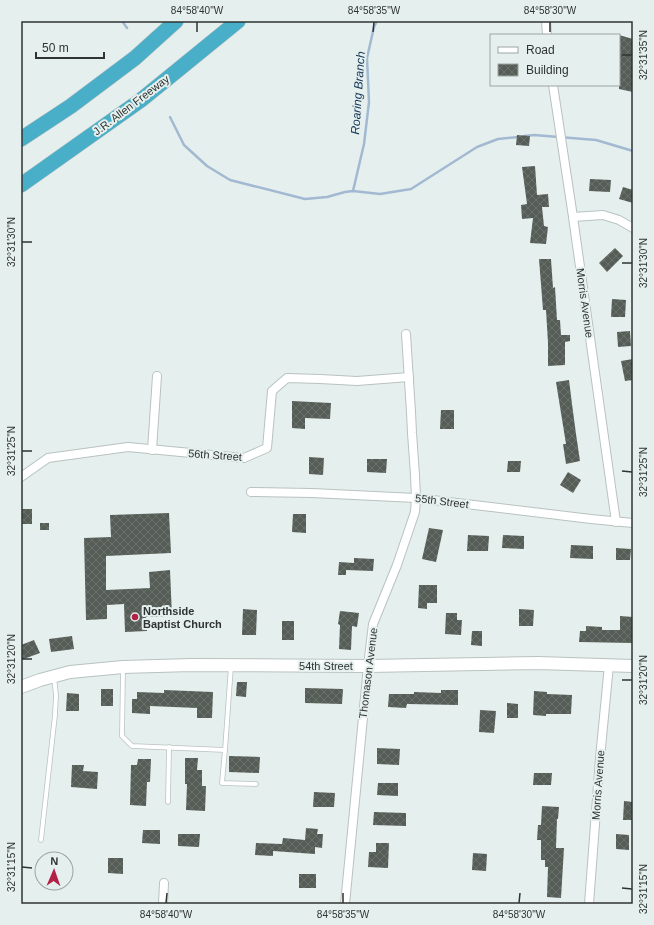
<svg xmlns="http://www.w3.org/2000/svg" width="654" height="925" viewBox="0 0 654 925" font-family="Helvetica,sans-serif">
<defs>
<pattern id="building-cross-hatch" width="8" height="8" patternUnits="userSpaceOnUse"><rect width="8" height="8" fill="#565d57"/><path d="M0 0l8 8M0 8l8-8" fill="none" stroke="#6b716c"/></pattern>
</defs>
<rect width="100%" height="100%" fill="#e5f0ee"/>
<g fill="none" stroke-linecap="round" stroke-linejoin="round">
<g stroke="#a3b9d1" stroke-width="2.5">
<path d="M122 21 127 28"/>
<path d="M170 117 184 145 207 166 230 180 305 199 327 197 345 192 353 191 380 194 411 189 477 147 498 139 519 137"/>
<path d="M524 136 534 135 596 140 633 151"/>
<path d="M353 191 364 144 369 102 367 58 374 27 377 21"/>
</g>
</g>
<g fill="url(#building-cross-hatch)">
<path d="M619 35 633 39V92L619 89Z"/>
<path d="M517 135 530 136 529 146 516 145Z"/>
<path d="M535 166 537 195 548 194 549 207H542L544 226 548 227 546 244 530 243 533 218 522 219 521 205 527 204 522 167Z"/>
<path d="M590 179 611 180 610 192 589 191Z"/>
<path d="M623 187 633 190V203L619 199Z"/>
<path d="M615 248 623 256 607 272 599 263Z"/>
<path d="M539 259H551L553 288 555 287 557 320H560L561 335H570V341L565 342V365L548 366V343L546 310H543Z"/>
<path d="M612 299 626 300 625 317H611Z"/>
<path d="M630 331 631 346 618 347 617 332Z"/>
<path d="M633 359V373H632L633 380 625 381 621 361Z"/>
<path d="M569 380 572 404 576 434 580 461 566 464 563 444H566L556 382Z"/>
<path d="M292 401 331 403 330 419 305 418V429L292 428Z"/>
<path d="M441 410H454V429H440Z"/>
<path d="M309 457 324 458 323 475 309 474Z"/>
<path d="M367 459H387L386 473 367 472Z"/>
<path d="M508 461H521L520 472H507Z"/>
<path d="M568 472 581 480 573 493 560 485Z"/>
<rect x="21" y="509" width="11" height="15"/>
<path d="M169 513 171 553 106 556V590L150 588 149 572 170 570 172 616 146 617 147 631 125 632 124 604 107 605V619L86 620 84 538 111 537 110 515Z"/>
<path d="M293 514H306V533L292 532Z"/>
<rect x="40" y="523" width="9" height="7"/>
<path d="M429 528 443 530 436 562 422 559Z"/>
<path d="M468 535 489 536 488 551H467Z"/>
<path d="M503 535 524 536V549L502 548Z"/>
<path d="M571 545 593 546V559L570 558Z"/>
<path d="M616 548 631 549 630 560H616Z"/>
<path d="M354 558 374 559 373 571 346 570V575H338L339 562 354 563Z"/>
<path d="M419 585H437V603H427V609L418 608Z"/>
<path d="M243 609 257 610 256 635H242Z"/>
<path d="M519 609 534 610 533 626H519Z"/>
<path d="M340 611 359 613 357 627 352 626 351 650 339 649 340 625 338 624Z"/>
<path d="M446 613H457V620H462L461 635 445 634Z"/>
<path d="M620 616 633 617 632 643 579 642 580 631H586V626L602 627V630H620Z"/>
<rect x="282" y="621" width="12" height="19"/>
<path d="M472 631H482V646L471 645Z"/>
<path d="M72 636 74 649 51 652 49 639Z"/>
<path d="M34 640 40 653 21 660V645Z"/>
<path d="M237 682H247L246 697 236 696Z"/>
<path d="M305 688 343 689 342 704 305 703Z"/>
<rect x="101" y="689" width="12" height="17"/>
<path d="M164 690 213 692 212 718H197V708L150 706V714L132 713V699H137V692L164 693Z"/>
<path d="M441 690H458V705L407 704 406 708 388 707 389 694H414V692L441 693Z"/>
<path d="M534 691 547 692V694L572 695 571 714H546V716L533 715Z"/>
<path d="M67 693 79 694V711H66Z"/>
<path d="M507 703 518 704V718H507Z"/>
<path d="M480 710 496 711 494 733 479 732Z"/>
<path d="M377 748 400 749 399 765 377 764Z"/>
<path d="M229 756 260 757 259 773 229 772Z"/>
<path d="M185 758H198L197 770H202V786H206L205 811 186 810 187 784H185Z"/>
<path d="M138 759H151L150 782H147L146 806 130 805 131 765H137Z"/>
<path d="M72 765H84L83 771 98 772 97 789 71 787Z"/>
<path d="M534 773H552L551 785H533Z"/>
<path d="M378 783H398V796L377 795Z"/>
<path d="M314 792 335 793 334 807H313Z"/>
<path d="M624 801 633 802V820H623Z"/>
<path d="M542 806 559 807 558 819H557L556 848H564L561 898 547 897 548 867H545V860H541V840H537L538 825H541Z"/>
<path d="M374 812 406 813V826L373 825Z"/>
<path d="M306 828 318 829 317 834H323L322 848 315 847V854L273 851V856L255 855 256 843 282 844 283 838 305 840Z"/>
<path d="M143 830H160V844L142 843Z"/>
<path d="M178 834H200L199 847 178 846Z"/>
<path d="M616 834 629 835V850L616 849Z"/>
<path d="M376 843H389L388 868 368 867 369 852H376Z"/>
<path d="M473 853 487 854 486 871 472 870Z"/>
<path d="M108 858H123V874L108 873Z"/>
<rect x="299" y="874" width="17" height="14"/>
</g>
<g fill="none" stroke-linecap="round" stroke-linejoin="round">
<g stroke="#b8c2c0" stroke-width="5.5">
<g id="lane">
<path d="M231 666 225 750 222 783 256 784"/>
<path d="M123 669 122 736 132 746 225 750"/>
<path d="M168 802 169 747"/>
<path d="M41 840 55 715 56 695 54 677"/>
</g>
</g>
<g stroke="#b8c2c0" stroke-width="10">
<g id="street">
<path d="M546 21 547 35"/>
<path d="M553 85 573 217 616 522"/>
<path d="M573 217 603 215 619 220 633 228"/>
<path d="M152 450 157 376"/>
<path d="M21 477 48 458 128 447 244 458 267 448 272 391 287 378 320 379 357 381 409 377"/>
<path d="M251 492 312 493 416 498 591 519 633 523"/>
<path d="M163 904 164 883"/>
<path d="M345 904 368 666 373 624 397 565 415 512 416 498 415 475 412 433 411 412 406 334"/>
<path d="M589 904 600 758 609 665"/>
</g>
</g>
<g stroke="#b8c2c0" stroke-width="14">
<path id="secondary" d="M21 687 40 680 70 672 123 667 191 665 368 666 538 663 633 666"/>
</g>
<g stroke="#c9caca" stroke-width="16">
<g id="highway">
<path d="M21 139 71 106 135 58 176 21"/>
<path d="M21 185 141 100 238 21"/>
</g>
</g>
<use href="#lane" stroke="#fff" stroke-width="4"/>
<use href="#street" stroke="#fff" stroke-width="8"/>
<use href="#secondary" stroke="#fff" stroke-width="12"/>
<use href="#highway" stroke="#49aec7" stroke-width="15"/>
</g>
<path fill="none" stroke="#2f3332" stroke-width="1.5" d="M197 32V22M373 32 374 22M550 32V22M622 55H632M22 242H32M622 263H632M22 451H32M622 471 632 472M22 659H32M622 680H632M22 867 32 868M622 888 632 889M166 903 167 893M343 903V893M519 903 520 893"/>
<circle fill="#b32146" stroke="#e5f0ee" stroke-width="1.5" cx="135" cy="617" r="4"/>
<g text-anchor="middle" stroke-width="4" stroke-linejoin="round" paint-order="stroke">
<g font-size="11" fill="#2f3332" stroke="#e5f0ee">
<text transform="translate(131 105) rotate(-37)" y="4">J.R. Allen Freeway</text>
<text transform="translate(585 303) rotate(82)" y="4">Morris Avenue</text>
<text transform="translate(215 455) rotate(4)" y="4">56th Street</text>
<text transform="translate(442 501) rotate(7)" y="4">55th Street</text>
<text x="326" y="670">54th Street</text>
<text transform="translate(368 673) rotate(-83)" y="4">Thomason Avenue</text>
<text transform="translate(598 785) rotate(-86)" y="4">Morris Avenue</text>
</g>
<g font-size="11" font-weight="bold" fill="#2f3332" stroke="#e5f0ee" text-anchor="start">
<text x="143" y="615">Northside<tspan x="143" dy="13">Baptist Church</tspan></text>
</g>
<g font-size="12" font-style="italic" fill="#133557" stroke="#e5f0ee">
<text transform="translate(358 93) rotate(-86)" y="4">Roaring Branch</text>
</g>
</g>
<rect width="654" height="925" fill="none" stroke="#e5f0ee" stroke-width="44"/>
<rect x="490" y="34" width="130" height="52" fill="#e5f0ee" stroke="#9ca4a3"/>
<rect x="498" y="47" width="20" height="6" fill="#ffffff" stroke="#9ca4a3"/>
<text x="526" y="54" font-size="12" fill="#2f3332">Road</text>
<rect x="498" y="64" width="20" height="12" fill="url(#building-cross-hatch)" stroke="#9ca4a3"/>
<text x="526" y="74" font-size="12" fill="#2f3332">Building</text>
<g transform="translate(54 871) rotate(2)"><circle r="19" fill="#e5f0ee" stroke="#9ca4a3"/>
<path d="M0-3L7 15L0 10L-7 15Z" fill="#b32146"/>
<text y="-6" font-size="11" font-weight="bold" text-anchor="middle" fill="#2f3332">N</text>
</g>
<path d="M36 52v6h68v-6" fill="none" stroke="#2f3332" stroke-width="2"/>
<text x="42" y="52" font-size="12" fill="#2f3332" stroke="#e5f0ee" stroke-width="3" paint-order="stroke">50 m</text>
<rect x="22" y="22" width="610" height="881" fill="none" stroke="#2f3332" stroke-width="1.5"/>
<g font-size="10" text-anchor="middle" fill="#2f3332">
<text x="197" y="14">84°58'40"W</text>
<text x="374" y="14">84°58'35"W</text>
<text x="550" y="14">84°58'30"W</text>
<text transform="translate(643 55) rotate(-90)" y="4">32°31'35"N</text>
<text transform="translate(11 242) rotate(-90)" y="4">32°31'30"N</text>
<text transform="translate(643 263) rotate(-90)" y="4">32°31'30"N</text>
<text transform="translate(11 451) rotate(-90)" y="4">32°31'25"N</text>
<text transform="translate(643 472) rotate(-90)" y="4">32°31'25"N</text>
<text transform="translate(11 659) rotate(-90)" y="4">32°31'20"N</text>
<text transform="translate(643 680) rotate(-90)" y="4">32°31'20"N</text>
<text transform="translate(11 867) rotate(-90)" y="4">32°31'15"N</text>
<text transform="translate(643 889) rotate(-90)" y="4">32°31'15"N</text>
<text x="166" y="918">84°58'40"W</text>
<text x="343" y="918">84°58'35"W</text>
<text x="519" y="918">84°58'30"W</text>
</g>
</svg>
